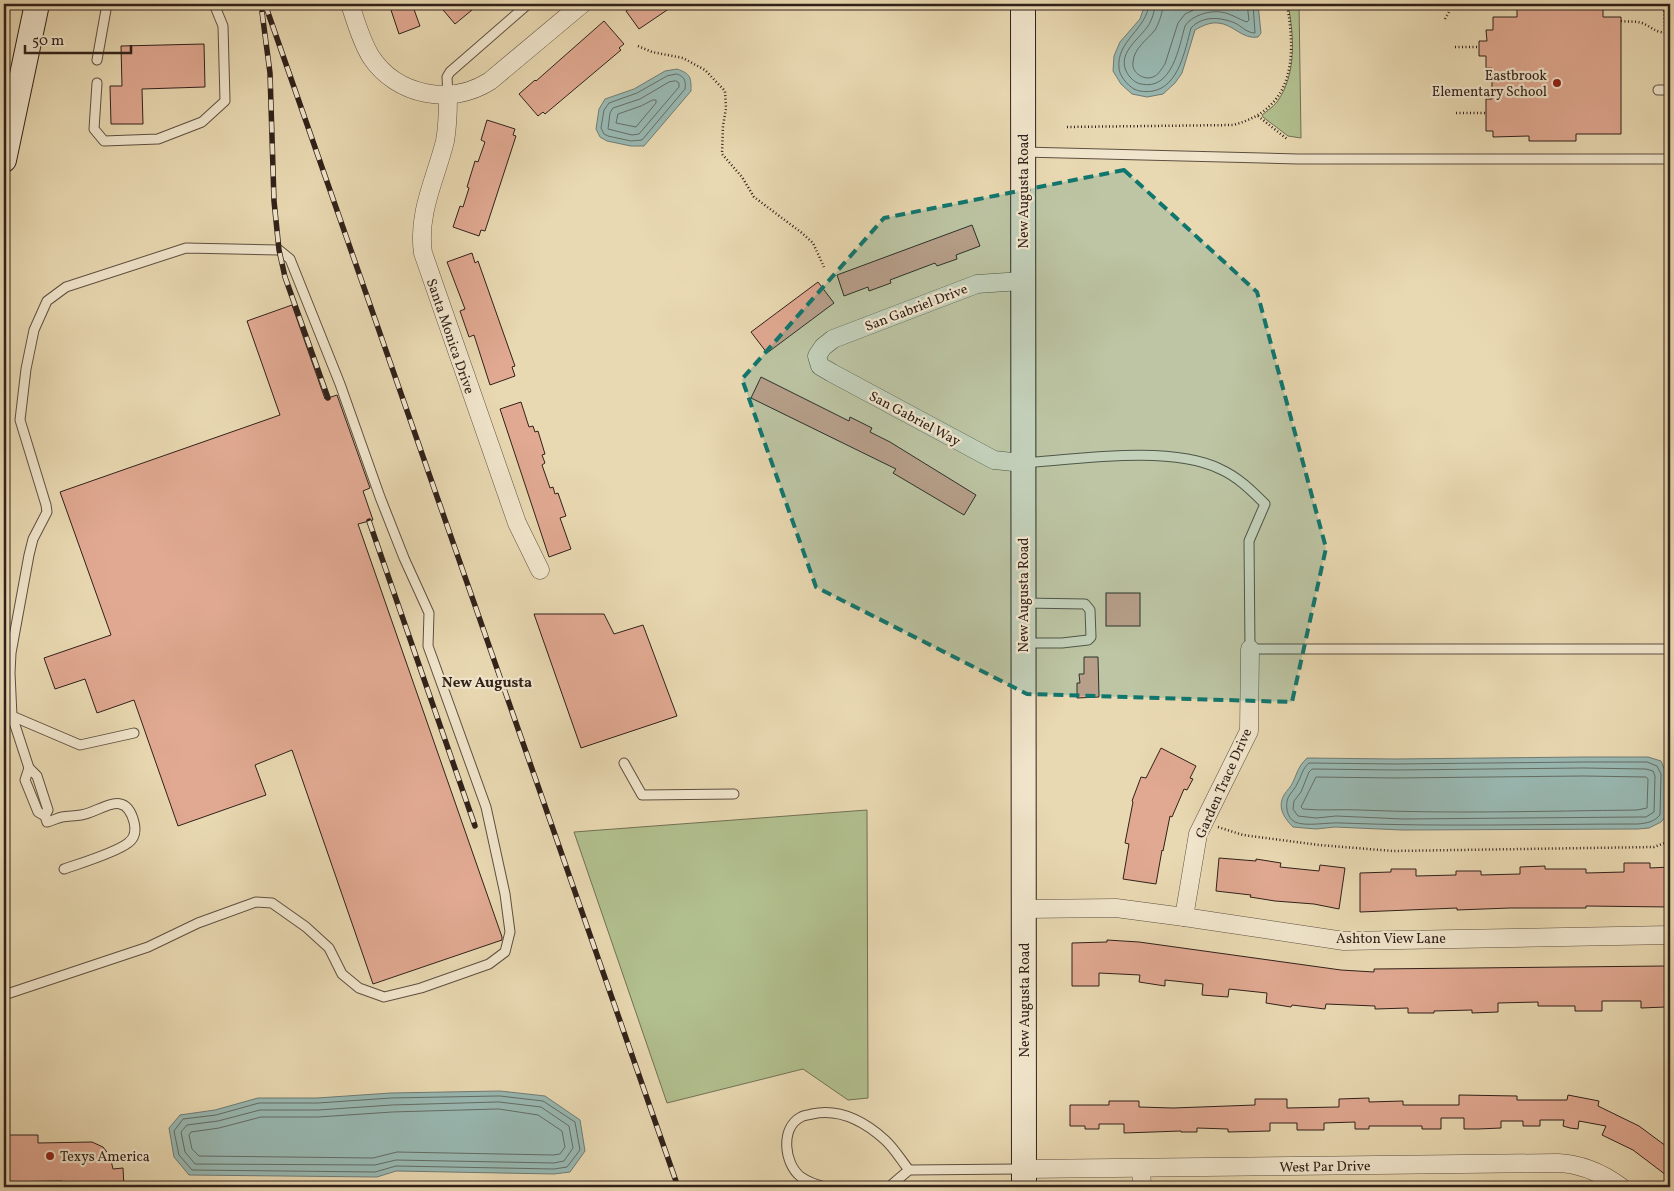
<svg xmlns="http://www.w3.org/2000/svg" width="1674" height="1191" viewBox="0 0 1674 1191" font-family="Vollkorn,serif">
<rect width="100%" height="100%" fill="#e9d9b2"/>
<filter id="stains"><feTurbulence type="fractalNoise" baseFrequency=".004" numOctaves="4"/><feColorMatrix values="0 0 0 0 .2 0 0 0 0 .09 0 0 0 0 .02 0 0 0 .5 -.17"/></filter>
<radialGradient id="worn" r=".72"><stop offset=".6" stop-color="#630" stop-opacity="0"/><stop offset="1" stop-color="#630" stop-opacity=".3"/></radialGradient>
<g fill="#b2c08f" stroke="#717054">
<path d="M1288 4H1299L1301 138 1288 136 1263 117 1262 115C1267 111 1273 107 1277 102 1297 74 1294 36 1288 4Z"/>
<path d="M867 810 868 1098 848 1100 803 1069 667 1103 574 832Z"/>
</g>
<g fill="#99b9b3" stroke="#6f7c76">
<path d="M1145 4H1258L1261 33 1258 37C1243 40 1233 24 1218 23 1210 22 1202 26 1195 30L1182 73 1175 83 1163 94 1147 97 1132 94 1121 84 1113 71 1114 56 1120 42 1140 19Z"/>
<path d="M677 69C691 74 691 77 691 91L644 146H631L607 141 600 137 596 129 599 109 605 99 634 89 665 71Z"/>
<path d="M1584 757H1648L1661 761 1666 773V816L1661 822 1649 828 1638 829 1402 830 1335 827 1316 829 1293 827C1284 818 1277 807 1284 795 1287 790 1291 787 1293 782 1298 771 1298 767 1307 758L1395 759Z"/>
<path d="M500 1091 545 1096 580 1120 585 1151 570 1172 554 1174 396 1171 377 1177 189 1175 174 1157 169 1128 180 1115 215 1110 258 1098H317L391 1093Z"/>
</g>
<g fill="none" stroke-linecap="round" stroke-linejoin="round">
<g stroke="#646d66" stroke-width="1">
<path d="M1149 4C1147 29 1116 41 1119 68 1119 75 1127 85 1134 89 1140 92 1147 92 1153 91 1179 86 1185 50 1191 28 1203 15 1222 17 1237 24 1243 28 1248 33 1255 33L1253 4"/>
<path d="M1155 4C1155 10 1152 20 1148 26 1140 38 1120 51 1125 68 1127 75 1134 83 1141 84 1172 91 1179 47 1185 26 1191 16 1209 10 1221 12 1230 13 1238 19 1247 22L1249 20 1247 4"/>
<path d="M1163 4C1163 12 1159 23 1155 30 1147 40 1134 48 1133 62 1131 73 1145 82 1155 76 1159 74 1162 68 1165 64L1178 23 1185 14 1200 7 1216 4H1222L1238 10 1240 8V4"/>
<path d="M677 74C685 77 686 81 685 89L642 140 631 141 608 136 604 134 601 128 604 110 609 103 637 93 667 76Z"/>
<path d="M676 81 679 83V87L639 134 632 135 608 129 610 113 613 108 640 99 669 82Z"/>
<path d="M653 100H656V103L636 127 616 123 618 114 641 106Z"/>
<path d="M1584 762H1647L1657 766 1661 774 1660 815C1654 822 1647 823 1638 824 1539 824 1440 827 1341 823 1329 822 1305 827 1295 822 1287 818 1285 806 1288 798 1290 793 1296 788 1298 782 1302 775 1302 769 1309 763L1395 764Z"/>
<path d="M1584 768 1646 769 1653 771 1655 776 1654 812 1646 817H1638L1403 819 1336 816 1316 818 1298 816 1293 809 1294 801 1301 792 1309 772 1312 769 1395 770Z"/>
<path d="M1584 776 1646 777 1648 779 1647 808 1637 810C1545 811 1452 814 1360 810 1341 809 1322 811 1303 809L1301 807 1316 777 1395 778Z"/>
<path d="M500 1096 543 1101 575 1122 580 1150 567 1167 554 1169 396 1166 375 1172 192 1170 179 1155 174 1131 183 1119 216 1115 259 1103H318L391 1098Z"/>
<path d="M499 1102 541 1107 569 1126 573 1148 564 1161 554 1163 396 1160 375 1165 195 1164 185 1152 181 1132 187 1125 218 1121 260 1110H318L392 1105Z"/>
<path d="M499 1109 538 1115 562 1131 565 1147 560 1154 553 1155 397 1152 373 1158 199 1156 192 1149 189 1135 191 1132 219 1128 261 1117H318L392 1112Z"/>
</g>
</g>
<g fill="#e1a992" stroke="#30211a">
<path d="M389 4H412L420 26 399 34Z"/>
<path d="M438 4H466L472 10 455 24Z"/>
<path d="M637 4H676L639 29 626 11Z"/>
<path d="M1517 4H1603V17H1621V134H1576V141H1529V136L1493 137V131H1486V99H1492V68H1486V56H1479V41H1487L1486 30H1493V17H1517Z"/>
<path d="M604 21 624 44 619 48 621 50 545 114 543 112 538 116 519 94 535 80 536 81Z"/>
<path d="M204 44 205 87 142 89 143 124H111L110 86H122L121 46Z"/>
<path d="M487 120 515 129 513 135 516 136 485 231 481 230 479 236 453 227 460 206 463 207 469 188 467 187 475 161 478 162 485 142 481 140Z"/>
<path d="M972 225 980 246 956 255 957 259 937 266 935 263 890 280 891 283 869 291 868 287 844 296 837 275Z"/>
<path d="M472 253 475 263 478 261 515 366 512 367 515 376 490 385 474 335 469 337 460 311 465 309 447 262Z"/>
<path d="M818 282 834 303 767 353 751 332Z"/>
<path d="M292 305 325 399 337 395 370 488 363 491 373 520 358 524 502 937V940L373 984 292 750 255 765 266 795 178 826 134 700 97 713 85 679 55 689 44 658 111 635 60 492 280 415 247 321Z"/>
<path d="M761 377 849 421 850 417 872 428 870 432 890 442 976 495 964 515 893 473 896 469 751 398Z"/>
<path d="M521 402 529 427 533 426 535 432 538 431 545 454 542 455 545 463 542 465 550 488 553 487 555 494 558 493 566 516 560 518 571 549 549 557 500 409Z"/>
<rect x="1106" y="593" width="34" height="33"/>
<path d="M534 614H604L614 634 643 625 677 716 581 748Z"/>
<path d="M1084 657H1098L1099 697 1077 698V683H1080L1079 674H1084Z"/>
<path d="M1161 748 1196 766 1190 778 1193 779 1187 790 1184 789 1172 817 1170 816 1163 851 1162 850 1156 884 1123 879 1129 844 1125 843 1133 802 1132 801 1141 777 1146 778Z"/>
<path d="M1219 858 1256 861V859L1281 863 1280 867 1319 871 1320 865 1345 868 1339 909 1314 904 1275 901 1250 897 1251 895 1216 891Z"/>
<path d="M1624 863H1650V868L1670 867V907L1586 906V908H1510L1457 910V908L1360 912V873L1391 872V869H1416V876L1456 875V871H1481V875L1520 874V867L1545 866V869H1586V873L1624 872Z"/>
<path d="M1107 940 1139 942 1341 970 1374 972V969L1665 966 1666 1007 1641 1008V1001H1602V1011H1575V1006H1538V1002L1498 1003V1012L1472 1013V1010L1434 1011V1013H1408V1008L1375 1009V1006L1326 1004 1325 1009 1292 1005 1291 1007 1266 1003 1267 993 1229 989 1228 997 1202 995 1203 984 1165 980V986L1139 982 1140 975 1099 973V986H1072V943L1107 942Z"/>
<path d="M1459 1095 1517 1096V1100H1567L1568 1095 1599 1101 1598 1106 1639 1126 1670 1149V1178L1633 1150 1602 1135 1606 1126 1579 1121 1578 1129 1570 1128 1563 1126 1564 1120H1540V1126H1523V1121H1501V1128L1478 1129H1464V1118H1441V1129H1422V1126H1369V1129H1355V1122L1324 1123V1130H1297V1123H1270V1131L1228 1132V1129L1197 1128V1132H1181V1131L1124 1133V1124H1099V1129H1085V1126H1070V1105H1109V1101H1139V1107L1173 1108 1255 1105V1099H1287V1108L1339 1107V1099L1369 1098V1102L1403 1101V1105H1459Z"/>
<path d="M4 1135H38V1143L92 1142 103 1147 110 1156 113 1169 123 1168 124 1187H62V1181L4 1182Z"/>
</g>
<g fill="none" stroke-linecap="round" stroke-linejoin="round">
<g stroke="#5e4f40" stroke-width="11">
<g id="lane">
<path d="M97 60 107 4"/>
<path d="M97 83 94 129 104 141 158 139 202 122 225 101 223 26 214 4"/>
<path d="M1658 90H1670"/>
<path d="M448 95 447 77 450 72 528 4"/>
<path d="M1023 152 1298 159H1670"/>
<path d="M1024 463C1079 459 1171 445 1220 469 1238 477 1251 490 1265 504L1249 541 1250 649H1670"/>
<path d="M1024 603 1085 604 1090 610 1091 637 1088 640 1062 643H1025"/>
<path d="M4 715 12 716 80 745 134 733"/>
<path d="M624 763 642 795 734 794"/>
<path d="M29 768 25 780 38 812 45 816 47 822C52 821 57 818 62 817 68 816 75 816 81 815 101 812 125 787 134 822 136 830 135 838 128 843 115 853 81 863 64 869"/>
<path d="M4 995 148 947 198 923 256 902 272 903 306 927 329 948 342 974 359 988 384 997 421 988 489 964 505 952 510 932 505 894 486 807 428 646 429 613 404 558 380 497 340 384 290 259 279 250 186 248 66 287 47 301 34 330 26 369 20 420 46 505 47 512 33 539 29 555 11 653 10 673 12 716 29 768 37 776 48 810 45 816"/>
<path d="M825 1187C817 1185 808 1182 801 1177 784 1164 780 1128 801 1117 804 1115 809 1115 812 1114 840 1108 864 1121 885 1140 894 1148 901 1160 909 1170"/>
<path d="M889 1187 909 1170 1023 1169"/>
</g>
</g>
<g stroke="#5e4f40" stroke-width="19">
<g id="street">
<path d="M350 4C356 22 361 41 371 57 397 96 451 106 490 81L582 4"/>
<path d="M448 95C448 110 448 125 445 141 436 178 417 213 423 253L517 523 540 570"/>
<path d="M1023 281 977 284 833 339 823 347 817 356 820 366 832 373 994 460 1023 463"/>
<path d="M1024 909 1116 908 1184 917 1344 941 1670 935"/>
<path d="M1184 917 1198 834 1249 731 1250 649"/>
<path d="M1141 1168 1142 1187"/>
<path d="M1024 1169 1558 1163C1582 1164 1602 1173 1621 1187"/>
</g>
</g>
<g stroke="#30211a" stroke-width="26">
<g id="secondary">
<path d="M1023 4 1024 1187"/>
<path d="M4 160 37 4"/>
</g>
</g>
<g stroke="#30211a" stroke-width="2.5" stroke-dasharray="1 2.5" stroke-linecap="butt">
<path d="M1664 4 1665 33"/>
<path d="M1445 19 1449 12V4"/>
<path d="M1621 21C1628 22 1636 21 1642 23 1654 28 1655 33 1670 33"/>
<path d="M638 46 652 52 683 58 705 70 725 91 726 108 723 126 722 154 742 177 754 197 802 233 813 243 824 267"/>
<path d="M1455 47H1479"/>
<path d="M1456 113H1486"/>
<path d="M1258 116 1287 139"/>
<path d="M1067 127 1233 125C1295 109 1296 57 1287 4"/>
<path d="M1218 827 1243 835 1319 845 1393 851 1654 847 1670 841"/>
</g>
<use href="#lane" stroke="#f1e6cd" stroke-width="9"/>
<use href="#street" stroke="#f1e6cd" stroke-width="18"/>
<use href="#secondary" stroke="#f1e6cd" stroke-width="24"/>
<g stroke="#30211a" stroke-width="5.5">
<g id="rail">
<path d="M265 4 678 1187"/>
<path d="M262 12 270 73 274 201 279 250 285 277 328 398"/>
<path d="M369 521 475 826"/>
</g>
</g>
<use href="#rail" stroke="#f1e6cd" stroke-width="4" stroke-dasharray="11" stroke-linecap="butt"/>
</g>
<path fill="#0f766e" fill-opacity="0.2" stroke="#0f766e" stroke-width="4" stroke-dasharray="10 6" stroke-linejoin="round" d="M1124 170 1257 292 1326 548 1292 702 1027 694 816 587 742 379 884 218Z"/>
<g fill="#8f2418" stroke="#f1e6cd" stroke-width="2">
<circle cx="1557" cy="83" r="5"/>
<circle cx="50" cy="1156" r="5"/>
</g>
<g text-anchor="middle" stroke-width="4.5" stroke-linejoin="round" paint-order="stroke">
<g font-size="14" fill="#30211a" stroke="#f1e6cd" text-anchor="end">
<text x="1547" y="80">Eastbrook<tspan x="1547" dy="16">Elementary School</tspan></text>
<text x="60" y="1161" text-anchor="start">Texys America</text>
</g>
<g font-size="14" fill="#30211a" stroke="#f1e6cd">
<text transform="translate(1023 191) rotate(-90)" y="5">New Augusta Road</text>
<text transform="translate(916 307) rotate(-21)" y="5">San Gabriel Drive</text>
<text transform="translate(451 336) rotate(71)" y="5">Santa Monica Drive</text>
<text transform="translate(915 418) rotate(28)" y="5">San Gabriel Way</text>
<text transform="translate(1023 595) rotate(-90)" y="5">New Augusta Road</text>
<text transform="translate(1223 783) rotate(-66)" y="5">Garden Trace Drive</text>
<text x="1391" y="943">Ashton View Lane</text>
<text transform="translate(1024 1000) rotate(-90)" y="5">New Augusta Road</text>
<text transform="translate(1325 1166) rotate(-1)" y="5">West Par Drive</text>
</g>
<g font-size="15" font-weight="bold" fill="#30211a" stroke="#f1e6cd">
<text x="487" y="687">New Augusta</text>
</g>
</g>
<rect width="1674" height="1191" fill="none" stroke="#e9d9b2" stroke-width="20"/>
<rect x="5" y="5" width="1664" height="1181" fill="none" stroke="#30211a" stroke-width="2.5"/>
<rect x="10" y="10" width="1654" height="1171" fill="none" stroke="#30211a"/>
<path d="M25 45v8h106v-8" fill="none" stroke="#30211a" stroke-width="2.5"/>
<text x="32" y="45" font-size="15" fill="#30211a" stroke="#f1e6cd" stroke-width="4" paint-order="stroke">50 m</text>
<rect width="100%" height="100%" filter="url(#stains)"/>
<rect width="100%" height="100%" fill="url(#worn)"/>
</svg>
